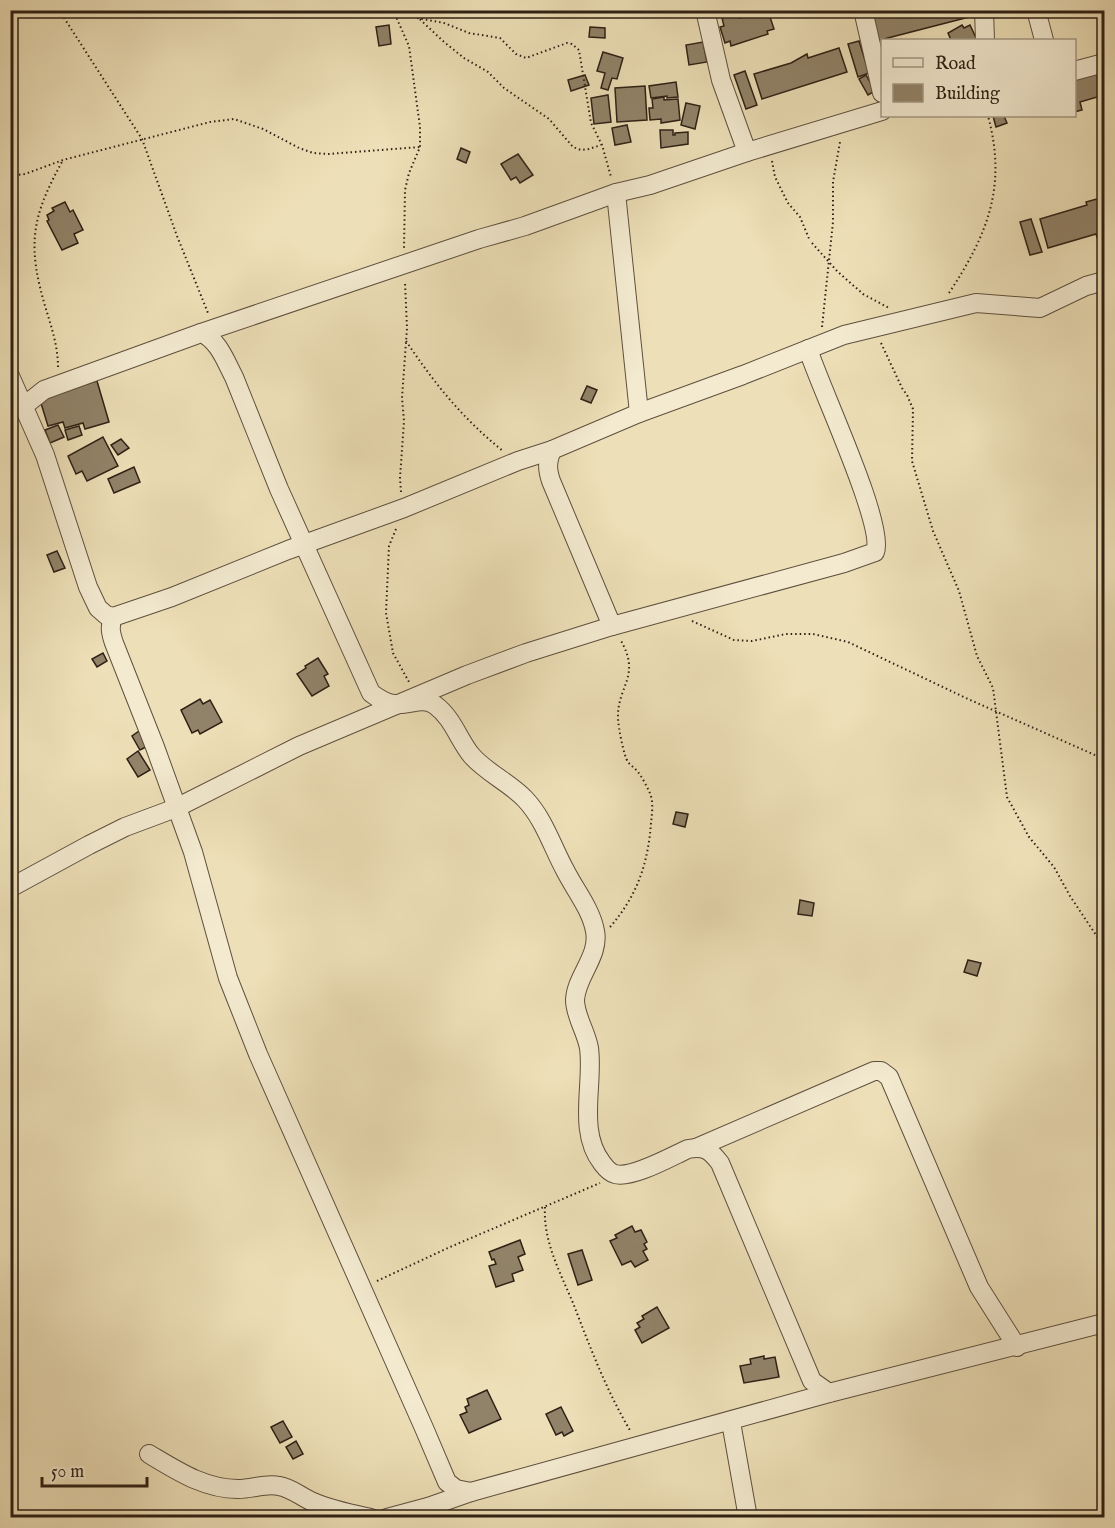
<svg xmlns="http://www.w3.org/2000/svg" width="1115" height="1528" viewBox="0 0 1115 1528" font-family="'IM FELL English',serif">
<rect width="100%" height="100%" fill="#eddfb7"/>
<filter id="stains"><feTurbulence type="fractalNoise" baseFrequency=".00333" numOctaves="4"/><feColorMatrix values="0 0 0 0 .2 0 0 0 0 .09 0 0 0 0 .02 0 0 0 .5 -.17"/></filter>
<radialGradient id="worn" r=".72"><stop offset=".6" stop-color="#630" stop-opacity="0"/><stop offset="1" stop-color="#630" stop-opacity=".3"/></radialGradient>
<g fill="#918369" stroke="#2e2015" stroke-width="1.5">
<path d="M745 10H765L766 14H769L774 29 767 31 768 34 731 46 730 41 725 43 720 27 724 26 722 18 737 13 739 18 746 16Z"/>
<path d="M868 10H980L981 14 876 41Z"/>
<path d="M389 25 391 44 379 46 376 27Z"/>
<path d="M962 25 964 28 970 25 977 40H951L948 33Z"/>
<path d="M590 27 605 28V38L589 37Z"/>
<path d="M859 41 869 73 858 77 848 44Z"/>
<path d="M703 42 707 62 689 65 686 45Z"/>
<path d="M839 48 847 72 762 99 754 74 791 63 807 54 808 58Z"/>
<path d="M603 52 623 58 617 79 612 78 608 90 601 88 605 73 597 71Z"/>
<path d="M1104 67V95L1080 102 1082 110 1074 112V75Z"/>
<path d="M745 71 757 105 746 109 734 75Z"/>
<path d="M585 75 589 85 571 91 568 80Z"/>
<path d="M866 75 875 91 868 95 859 79Z"/>
<path d="M676 82 678 97 667 98V96L651 98 649 86Z"/>
<path d="M645 86 647 120 617 122 615 88Z"/>
<path d="M608 95 611 122 594 124 591 98Z"/>
<path d="M664 97V100L678 99 680 120 661 123V119L650 120 649 108H653L652 99Z"/>
<path d="M686 103 700 106 695 129 681 125Z"/>
<path d="M993 116H1004L1007 123 996 127Z"/>
<path d="M627 125 631 142 615 145 612 128Z"/>
<path d="M660 130H673V135H675V133L688 132V144L661 148Z"/>
<path d="M461 148 470 152 466 163 457 159Z"/>
<path d="M518 154 533 175 520 183 516 177 511 180 501 164Z"/>
<path d="M1104 197V238L1098 240 1096 234 1048 248 1040 219 1087 205 1086 202Z"/>
<path d="M65 202 70 212 73 210 83 230 74 234 78 243 62 250 47 221 49 220 47 215 54 211 52 208Z"/>
<path d="M1031 219 1042 252 1030 255 1020 222Z"/>
<path d="M97 381 109 422 85 429 83 423 65 428 63 422 48 426 40 400 45 396Z"/>
<path d="M587 386 597 390 591 403 581 399Z"/>
<path d="M58 425 64 437 50 443 45 430Z"/>
<path d="M79 426 82 435 68 440 65 430Z"/>
<path d="M103 437 118 466 87 481 82 471 76 474 68 456Z"/>
<path d="M121 439 129 448 118 455 111 445Z"/>
<path d="M134 467 140 482 114 493 108 479Z"/>
<path d="M57 551 65 568 54 572 47 555Z"/>
<path d="M103 653 107 661 97 667 92 659Z"/>
<path d="M318 658 328 674 324 676 329 686 312 696 297 674 306 668 305 666Z"/>
<path d="M200 699 203 704 210 700 222 722 200 734 198 730 192 733 181 710Z"/>
<path d="M139 731 148 746 140 750 132 736Z"/>
<path d="M138 751 150 770 138 777 127 759Z"/>
<path d="M676 812 688 814 685 827 673 824Z"/>
<path d="M800 900 814 903 812 916 798 914Z"/>
<path d="M968 960 981 963 977 976 964 972Z"/>
<path d="M632 1226 635 1232 641 1230 647 1242 644 1244 647 1249 643 1251 648 1260 635 1267 631 1261 622 1265 610 1241 617 1238 615 1235Z"/>
<path d="M520 1240 525 1254 518 1257 523 1270 512 1274 514 1281 496 1287 489 1266 496 1264 494 1259 492 1260 489 1252Z"/>
<path d="M582 1250 592 1280 578 1285 568 1254Z"/>
<path d="M657 1307 669 1328 642 1343 635 1330 640 1327 637 1323 644 1319 642 1316Z"/>
<path d="M764 1356V1359L775 1357 779 1377 744 1383 740 1366 751 1364 750 1359Z"/>
<path d="M487 1390 501 1419 469 1433 460 1415 467 1412 465 1407 469 1405 467 1399Z"/>
<path d="M561 1407 573 1431 564 1436 562 1432 556 1435 546 1414Z"/>
<path d="M283 1421 292 1437 280 1443 271 1427Z"/>
<path d="M296 1441 303 1454 293 1459 286 1447Z"/>
</g>
<g fill="none" stroke-linecap="round" stroke-linejoin="round">
<g stroke="#5e503e" stroke-width="20">
<g id="minor">
<path d="M705 10 721 80 747 152 882 111"/>
<path d="M863 10 882 93"/>
<path d="M984 10 985 40"/>
<path d="M1036 10 1044 40"/>
<path d="M1074 71 1104 63"/>
<path d="M616 193 639 413"/>
<path d="M201 333 479 239 525 226 616 193 650 185 747 152"/>
<path d="M10 376 45 455 88 587 98 608 106 615 113 617 172 597 288 550 404 508 518 461 552 450 639 413 743 375 844 335 976 303 1040 308 1086 286 1104 281"/>
<path d="M24 406 44 390 201 333C218 339 226 362 234 377L279 489 371 693C378 698 386 704 395 704 409 706 422 696 435 705 453 718 459 741 472 756 487 773 510 783 525 799 544 819 552 846 565 870 575 890 591 909 595 931 600 956 576 976 575 1000 575 1016 586 1031 589 1048 594 1084 577 1131 602 1163 605 1167 610 1173 615 1174 632 1179 672 1156 688 1149 705 1146 710 1150 720 1163L812 1381 829 1393"/>
<path d="M552 450C547 462 547 469 551 481L612 626"/>
<path d="M113 617C109 627 111 634 114 643L155 747 193 852 228 978 258 1054 424 1428 447 1482 456 1489 471 1492"/>
<path d="M10 888 89 845 125 827 176 808 299 746 467 675 526 653 612 626 844 563 875 552C886 526 819 385 808 349"/>
<path d="M696 1148 874 1071H881L889 1077 979 1287 1017 1347"/>
<path d="M731 1422 748 1518"/>
<path d="M149 1454C176 1470 204 1489 238 1489 252 1489 266 1483 279 1486 292 1488 301 1497 313 1502 331 1510 352 1514 371 1518"/>
<path d="M387 1518 428 1507 471 1492 829 1393 1104 1323"/>
</g>
</g>
<g stroke="#2e2015" stroke-width="2" stroke-dasharray="1.5 3" stroke-linecap="butt">
<path d="M59 10 142 139 177 236 208 313"/>
<path d="M89 10 109 12 122 10"/>
<path d="M393 10 409 46 420 127V147L409 173 405 190 404 249"/>
<path d="M410 10 444 42 464 58 488 72 504 88 549 119 573 147 581 150 589 149 601 145"/>
<path d="M397 16 404 10"/>
<path d="M417 18 444 23 469 33 500 38 516 54 526 58 567 43 572 44 579 50 591 123 602 145 611 177"/>
<path d="M772 161 775 177 788 203 800 217 810 241"/>
<path d="M10 176 25 174 63 160 179 130 210 122 234 119 263 129 299 148 313 153 328 154 420 147"/>
<path d="M812 243 837 271 863 294 889 308"/>
<path d="M949 293C988 234 1007 186 988 116"/>
<path d="M822 327 833 222V182L840 142"/>
<path d="M406 341C435 384 462 418 503 451"/>
<path d="M881 343 902 388 907 395 913 409 912 461 933 531 959 591 977 656 993 688 1007 797 1029 837 1054 867 1070 896 1104 947"/>
<path d="M58 367C58 339 46 314 40 287 27 234 38 206 63 160"/>
<path d="M401 492 400 478 404 421 402 398 407 328 405 282"/>
<path d="M396 529 389 546 386 613 393 653 409 682"/>
<path d="M692 621 734 640 752 641 786 634H813L848 642 968 699 1104 759"/>
<path d="M610 927C637 896 648 864 651 823 652 813 654 801 649 791 646 785 642 777 638 772 635 768 631 766 628 762 624 757 618 726 618 718 617 686 642 676 620 639"/>
<path d="M545 1207C543 1241 560 1272 573 1303 590 1347 607 1392 631 1432"/>
<path d="M377 1281 450 1247 600 1183"/>
</g>
<use href="#minor" stroke="#f3ead0" stroke-width="18"/>
</g>
<rect width="1115" height="1528" fill="none" stroke="#eddfb7" stroke-width="36"/>
<rect x="12" y="12" width="1091" height="1504" fill="none" stroke="#2e2015" stroke-width="3"/>
<rect x="18" y="18" width="1079" height="1492" fill="none" stroke="#2e2015" stroke-width="1.5"/>
<rect x="881" y="39" width="195" height="78" fill="#f3ead0" stroke="#a49985" stroke-width="1.5"/>
<rect x="893" y="58" width="30" height="9" fill="#f3ead0" stroke="#a49985" stroke-width="1.5"/>
<text x="935" y="69" font-size="18" fill="#2e2015">Road</text>
<rect x="893" y="84" width="30" height="18" fill="#918369" stroke="#a49985" stroke-width="1.5"/>
<text x="935" y="99" font-size="18" fill="#2e2015">Building</text>
<path d="M42 1477v9h105v-9" fill="none" stroke="#2e2015" stroke-width="3"/>
<text x="51" y="1477" font-size="18" fill="#2e2015" stroke="#f3ead0" stroke-width="4.5" paint-order="stroke">50 m</text>
<rect width="100%" height="100%" filter="url(#stains)"/>
<rect width="100%" height="100%" fill="url(#worn)"/>
</svg>
